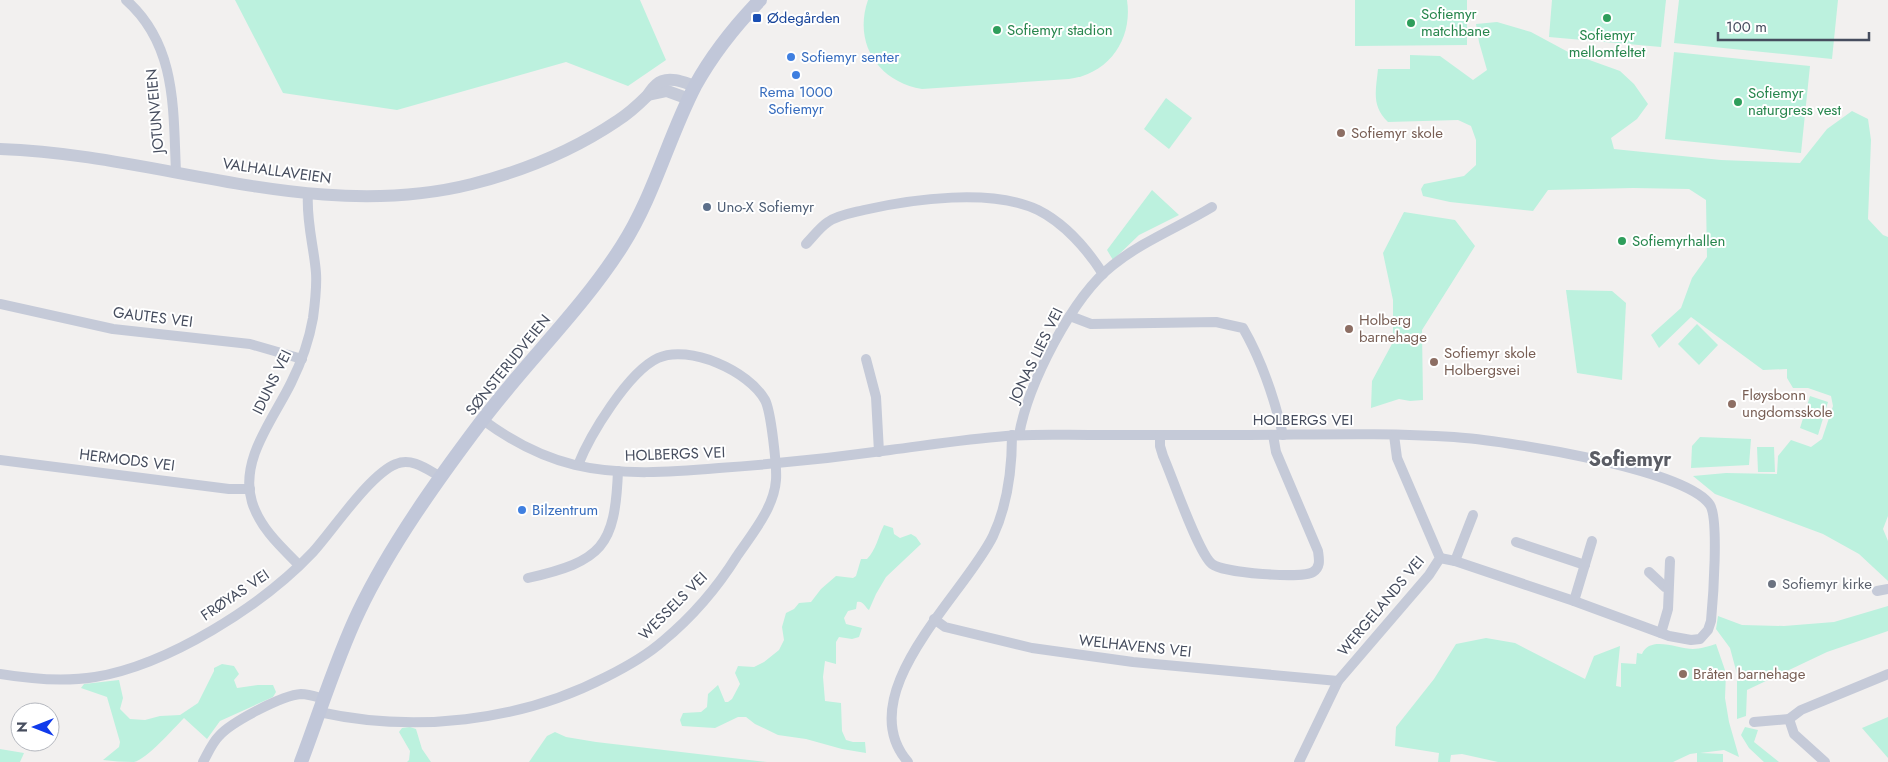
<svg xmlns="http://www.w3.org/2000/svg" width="1888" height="762" viewBox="0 0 1888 762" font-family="Jost,sans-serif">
<rect width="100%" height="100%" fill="#f2f0ef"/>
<g fill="#bcf1de">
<path d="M235 0H640L666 60 628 86 566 62 397 110 283 93Z"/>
<path d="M868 0H1127C1133 39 1109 74 1069 79L922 89C878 82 853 43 868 0Z"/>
<path d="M1355 0H1467V45L1355 46Z"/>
<path d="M1552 0H1666L1661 47 1549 37Z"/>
<path d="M1679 0H1838L1832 59 1674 43Z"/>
<path d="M1497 22 1531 32 1570 53 1620 71 1634 84 1648 104 1637 119 1611 138 1614 149 1721 160 1800 163 1827 129 1852 111 1868 119 1871 140 1868 219 1883 235 1888 237V516L1883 529 1888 541V581L1859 554 1823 534 1715 494 1693 476 1726 473 1777 474 1778 456 1791 440 1811 447 1822 439 1833 406 1831 396 1808 388H1793L1787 378V369L1763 370 1691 317 1659 348 1651 335 1681 308 1692 278 1707 257 1706 200 1689 189 1633 188 1548 190 1533 211 1450 202 1423 196 1421 189 1424 184 1464 176 1476 165V140L1471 126 1458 120 1388 122C1371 106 1376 90 1378 69H1410V55L1440 56 1473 80 1487 70 1479 42 1476 24Z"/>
<path d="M1674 52 1810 66 1801 153 1665 139Z"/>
<path d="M1166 98 1192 118 1169 149 1144 129Z"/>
<path d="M1152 190 1179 215 1139 235 1113 260 1107 250Z"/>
<path d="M1404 212 1455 220 1475 246 1422 330 1423 400 1410 401 1399 399 1371 408 1372 381 1393 342V300L1383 253Z"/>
<path d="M1566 290 1612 291 1626 303 1622 380 1577 373Z"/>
<path d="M1697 324 1718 345 1699 365 1678 344Z"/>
<path d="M1810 396 1828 402 1818 435 1800 428Z"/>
<path d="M1700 437 1751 439 1749 465 1691 468 1692 446Z"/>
<path d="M1757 447H1774L1775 472H1758Z"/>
<path d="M884 525 893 528 894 534 900 538 911 534 916 537 921 544 886 577 876 594 869 610C865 607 863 600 857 602L856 609 848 611 844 618 846 624 862 628 859 637 852 639 839 637 836 642V664L825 661 823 677 825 701 841 703 842 731 846 740 853 742H865L866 753 842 749 806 739 778 735 755 724 746 717H738L715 728 682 726 680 720 683 713 701 712 707 707 708 694 718 685 725 702H728L732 699 740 684 735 673 738 666 754 667 764 662 779 650 784 640 782 627 786 613 794 609 799 603 811 602 821 589 836 576 853 578 856 576 861 559H867C876 550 878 537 884 525Z"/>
<path d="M1888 606V631L1827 652 1747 690 1746 716 1737 719V674L1730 648 1716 629 1718 616 1742 625 1784 626 1834 622Z"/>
<path d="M1486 638 1515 643 1585 679 1594 656 1620 646 1616 686 1621 687V663L1636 664 1637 653 1642 654C1650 635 1678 649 1693 649 1700 649 1709 646 1716 644L1726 673 1725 698 1729 722 1739 757 1724 750 1700 753 1723 754V762H1697V753L1690 754 1673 762H1498L1462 754 1451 755 1450 762H1438L1439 753 1395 746 1396 727 1434 679 1456 644Z"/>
<path d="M222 664 234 666 239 674 234 680 237 688 258 685H273L276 692 273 697 220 721 207 739 184 718C173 729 147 759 134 762 123 762 113 761 103 760L119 747 120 742 107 697 81 688 84 684 119 680 123 698 120 709 130 719 145 720 160 716 180 715 198 703 214 671V668Z"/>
<path d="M1888 717V758L1862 728Z"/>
<path d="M410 727 416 729 422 749 431 762H407L409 760 410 751 399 732 402 728Z"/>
<path d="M1745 727 1758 730 1754 742 1779 762H1764L1749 748 1741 735Z"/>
<path d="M555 732 566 737 596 742 767 762H529L547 736Z"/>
<path d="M0 749 24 753 20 762H0Z"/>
</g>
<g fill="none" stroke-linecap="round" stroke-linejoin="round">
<g stroke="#c5cad8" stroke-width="10">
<path d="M126 0C177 45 173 109 176 172"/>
<path d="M806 244C813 237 820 227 828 222 838 215 852 213 864 210 912 199 992 188 1038 210 1064 223 1087 249 1103 274"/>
<path d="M0 304 113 329 250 344 302 359"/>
<path d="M1070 316 1091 324 1216 322 1243 328C1262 361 1274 397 1283 435"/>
<path d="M866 359 876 397 879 452"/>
<path d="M483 420C510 440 542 457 575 465 621 476 672 472 719 468 776 464 833 458 890 450 929 445 967 439 1006 436 1034 434 1061 435 1089 435 1137 435 1185 435 1233 435 1307 435 1381 432 1454 437 1500 440 1686 468 1710 505 1719 519 1713 600 1711 621L1708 630 1700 639 1691 640 1669 636 1574 601 1455 561 1440 558"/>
<path d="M1019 435C1028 384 1072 297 1113 265 1143 241 1179 227 1212 207"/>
<path d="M1160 435V446L1163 456C1172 476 1198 553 1212 564 1223 573 1302 579 1313 572 1321 567 1319 559 1318 551L1276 452 1273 435"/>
<path d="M0 460 229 489H250"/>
<path d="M1516 542 1585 565"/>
<path d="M1455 561 1473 515"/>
<path d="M299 565C281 547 260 528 252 502 239 460 274 418 291 383 301 363 309 341 313 318 315 303 317 288 316 273 314 247 306 221 308 194"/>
<path d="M1649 572 1665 587 1668 588"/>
<path d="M528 578C602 561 615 547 618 471"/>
<path d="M1877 591 1888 589"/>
<path d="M1574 601 1592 541"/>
<path d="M934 619 945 627 1032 648 1133 662 1338 681"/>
<path d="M1661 633 1668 609 1670 561"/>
<path d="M0 674C30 679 64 682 95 677 168 665 262 606 313 552 333 530 370 474 396 464 412 457 428 470 441 477"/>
<path d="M319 712C414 733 519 722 606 677 626 667 646 656 663 641 692 617 717 588 737 556 752 534 774 508 776 480 777 467 771 411 765 400 749 371 689 344 658 358 628 372 590 435 578 465"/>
<path d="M1754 722 1789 719"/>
<path d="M203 762C208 753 212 743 219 736 231 722 283 695 301 694 309 694 317 697 324 699"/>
<path d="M908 762C849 694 965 594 993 536 1008 504 1012 470 1012 435"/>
<path d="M1299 762 1338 681 1429 575 1440 558 1397 458 1394 435"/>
<path d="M1825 762 1794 734 1789 719 1801 710 1888 674"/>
</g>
<g stroke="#c5cad8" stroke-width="12">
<path d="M648 95 667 91 689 99"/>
<path d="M0 149C159 154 313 224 472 184 523 171 574 150 617 121 628 114 638 105 647 96 652 90 654 84 662 81 673 77 685 83 695 86"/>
</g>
<path stroke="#c1c7d9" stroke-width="14" d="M301 762C320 712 336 659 359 611 390 546 438 479 481 422 526 362 582 309 622 246 654 196 668 138 695 86 712 55 735 26 760 0"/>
</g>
<rect fill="#1a4fb4" stroke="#fff" stroke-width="2" x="752" y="13" width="10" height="10" rx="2.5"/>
<g fill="#2e9e5b" stroke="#fff" stroke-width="2">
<circle cx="1607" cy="18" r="5"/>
<circle cx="1411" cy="23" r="5"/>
<circle cx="997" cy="30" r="5"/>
<circle cx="1738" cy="102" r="5"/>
<circle cx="1622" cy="241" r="5"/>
</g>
<g fill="#3f7fe0" stroke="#fff" stroke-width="2">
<circle cx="791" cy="57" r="5"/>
<circle cx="796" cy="75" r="5"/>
<circle cx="522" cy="510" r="5"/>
</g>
<g fill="#8d6e63" stroke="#fff" stroke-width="2">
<circle cx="1341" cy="133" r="5"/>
<circle cx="1349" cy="329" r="5"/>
<circle cx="1434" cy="362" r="5"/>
<circle cx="1732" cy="404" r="5"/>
<circle cx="1683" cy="674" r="5"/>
</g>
<circle fill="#5c6f8a" stroke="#fff" stroke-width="2" cx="707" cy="207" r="5"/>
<circle fill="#6b7280" stroke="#fff" stroke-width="2" cx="1772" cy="584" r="5"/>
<g text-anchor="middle" stroke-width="4" stroke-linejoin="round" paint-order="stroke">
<g font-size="15" fill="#27864d" stroke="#fff" text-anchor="start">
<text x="1421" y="19">Sofiemyr<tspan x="1421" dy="17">matchbane</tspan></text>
<text x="1007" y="35">Sofiemyr stadion</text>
<text x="1607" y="40" text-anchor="middle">Sofiemyr<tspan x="1607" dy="17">mellomfeltet</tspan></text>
<text x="1748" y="98">Sofiemyr<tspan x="1748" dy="17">naturgress vest</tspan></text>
<text x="1632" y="246">Sofiemyrhallen</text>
</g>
<g font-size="15" fill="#164399" stroke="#fff" text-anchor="start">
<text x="767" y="23">Ødegården</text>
</g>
<g font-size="15" fill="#366cbe" stroke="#fff" text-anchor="start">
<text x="801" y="62">Sofiemyr senter</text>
<text x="796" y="97" text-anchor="middle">Rema 1000<tspan x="796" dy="17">Sofiemyr</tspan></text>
<text x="532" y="515">Bilzentrum</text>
</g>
<g font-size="15" fill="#464d5e" stroke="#fff">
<text transform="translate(155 111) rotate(-95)" y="5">JOTUNVEIEN</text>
<text transform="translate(277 171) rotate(8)" y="5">VALHALLAVEIEN</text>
<text transform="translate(153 317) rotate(7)" y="5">GAUTES VEI</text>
<text transform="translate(1036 355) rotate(-64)" y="5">JONAS LIES VEI</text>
<text transform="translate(508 365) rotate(-51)" y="5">SØNSTERUDVEIEN</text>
<text transform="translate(272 382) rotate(-64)" y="5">IDUNS VEI</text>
<text x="1303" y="425">HOLBERGS VEI</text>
<text transform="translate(675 454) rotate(-2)" y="5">HOLBERGS VEI</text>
<text transform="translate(127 460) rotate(7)" y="5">HERMODS VEI</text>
<text transform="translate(235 595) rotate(-34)" y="5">FRØYAS VEI</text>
<text transform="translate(673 606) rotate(-45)" y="5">WESSELS VEI</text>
<text transform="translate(1381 606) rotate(-50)" y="5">WERGELANDS VEI</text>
<text transform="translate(1135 646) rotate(6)" y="5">WELHAVENS VEI</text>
</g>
<g font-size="15" fill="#785e54" stroke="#fff" text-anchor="start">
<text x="1351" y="138">Sofiemyr skole</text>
<text x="1359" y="325">Holberg<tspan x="1359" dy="17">barnehage</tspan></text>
<text x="1444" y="358">Sofiemyr skole<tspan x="1444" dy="17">Holbergsvei</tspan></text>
<text x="1742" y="400">Fløysbonn<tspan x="1742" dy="17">ungdomsskole</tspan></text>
<text x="1693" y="679">Bråten barnehage</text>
</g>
<g font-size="15" fill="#4e5e75" stroke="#fff" text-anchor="start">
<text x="717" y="212">Uno-X Sofiemyr</text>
</g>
<g font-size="15" fill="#5b616d" stroke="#fff" text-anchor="start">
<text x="1782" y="589">Sofiemyr kirke</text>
</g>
<g font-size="20" font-weight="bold" fill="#5b5d65" stroke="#fff">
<text x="1630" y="466">Sofiemyr</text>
</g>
</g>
<g transform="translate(35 727) rotate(270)"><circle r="24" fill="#ffffff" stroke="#b5b8bf"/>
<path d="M0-4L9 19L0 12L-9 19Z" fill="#103aeb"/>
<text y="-8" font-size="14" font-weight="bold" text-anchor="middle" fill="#464d5e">N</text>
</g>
<path d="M1718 32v8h151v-8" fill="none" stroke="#464d5e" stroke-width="2.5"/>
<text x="1726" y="32" font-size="15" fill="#464d5e" stroke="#ffffff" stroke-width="4" paint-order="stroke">100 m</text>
</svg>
